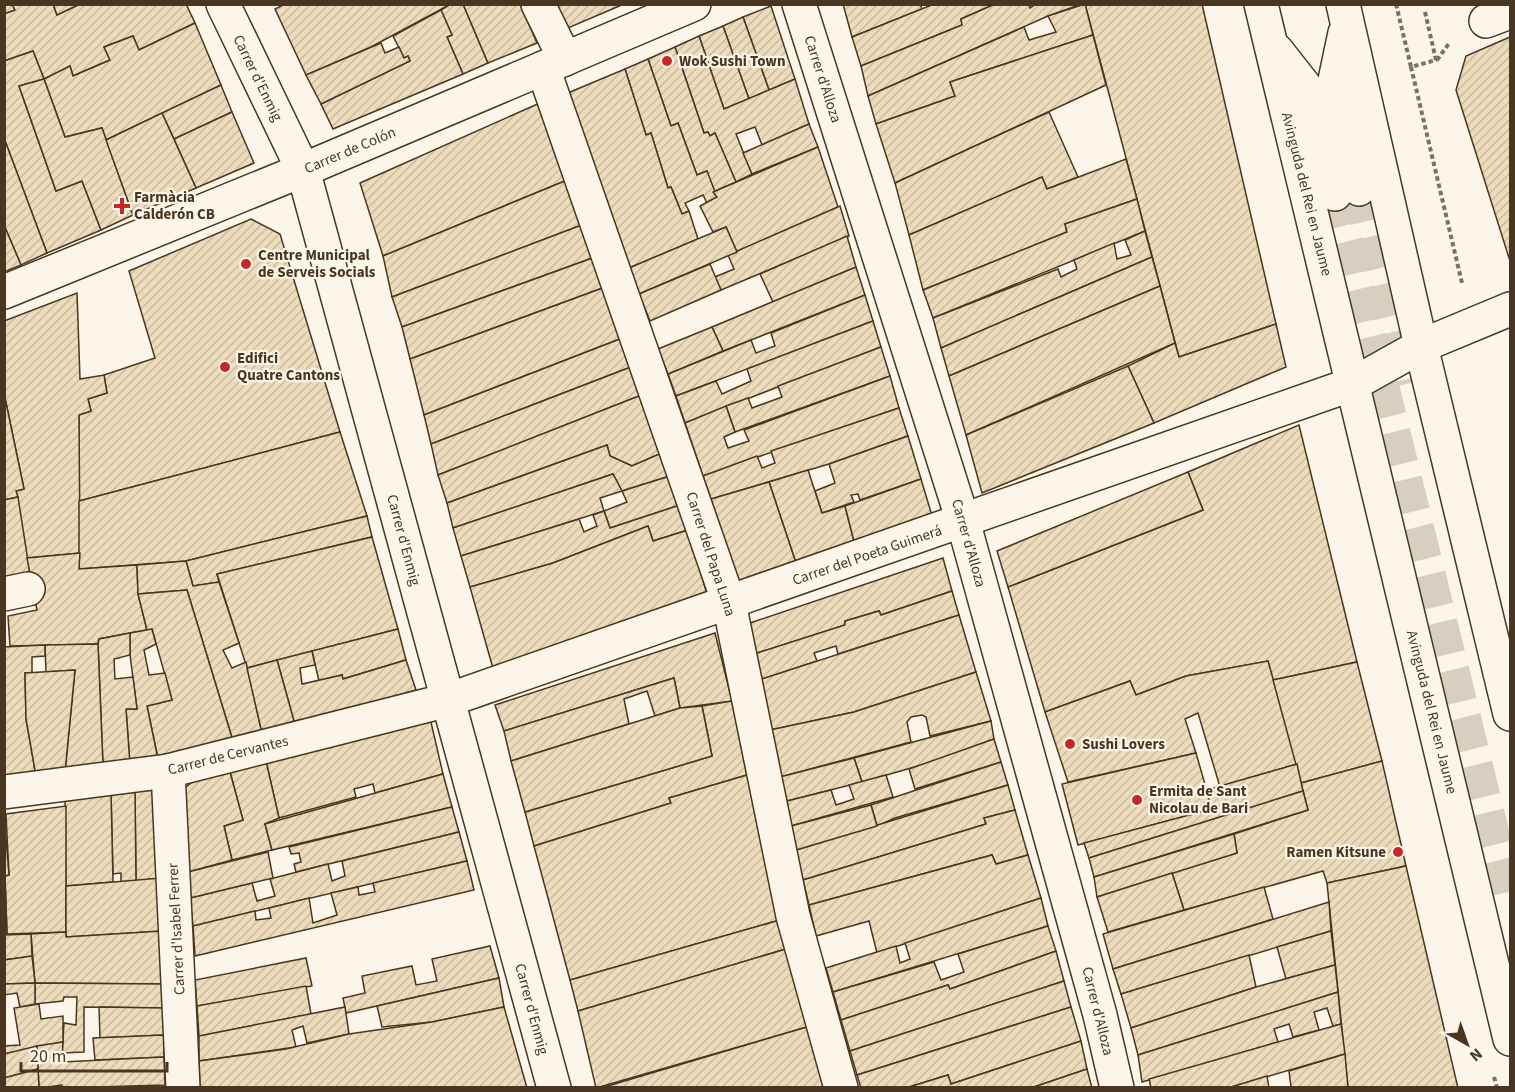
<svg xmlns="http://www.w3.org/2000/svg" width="1515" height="1092" viewBox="0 0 1515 1092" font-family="'Source Sans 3',sans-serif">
<defs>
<pattern id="building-hatch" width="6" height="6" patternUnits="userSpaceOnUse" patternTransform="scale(1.5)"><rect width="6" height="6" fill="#ecdcbc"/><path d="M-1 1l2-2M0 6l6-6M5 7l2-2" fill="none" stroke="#ccbda1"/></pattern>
</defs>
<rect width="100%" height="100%" fill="#fbf6e9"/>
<g fill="url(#building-hatch)" stroke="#4a3520" stroke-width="1.5">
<path d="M4 4H12L15 10 4 14Z"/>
<path d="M12 4H53L57 15 80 4H186L195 23 139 50 133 36 104 47 110 60 73 76 70 66 44 79 33 51 4 61V14L15 10Z"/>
<path d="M53 4H80L57 15Z"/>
<path d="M285 4H451L371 47 306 75 275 9Z"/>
<path d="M451 4H463L488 63 463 74 447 37 452 35 441 10Z"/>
<path d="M463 4H520L537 43 488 63Z"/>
<path d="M549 4H624L568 28 557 21Z"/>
<path d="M843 4H920L922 9 852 37Z"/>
<path d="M934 4H995L961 19 962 25 861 66 852 37Z"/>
<path d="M995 4H1029L1030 8 1036 4H1082L1048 16 868 96 861 66 962 25 961 19Z"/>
<path d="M1085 4H1202L1276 324 1179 357Z"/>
<path d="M1085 4 1093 35 950 82 955 96 876 124 868 96 1024 27 1029 40 1056 32 1048 16Z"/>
<path d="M771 6 795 79 769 90 743 17Z"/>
<path d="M441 10 452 35 447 37 463 74 333 129 321 104 410 61 408 56 404 58 393 36Z"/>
<path d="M743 17 769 90 749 99 723 26Z"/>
<path d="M195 23 221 85 106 140 102 128 65 137 44 79 70 66 73 76 110 60 104 47 133 36 139 50Z"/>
<path d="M723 26 749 99 724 109 699 36Z"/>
<path d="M1093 35 1106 85 895 183 876 124 955 96 950 82Z"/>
<path d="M699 36 724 109 795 79 809 124 762 145 755 127 736 134 752 174 736 182 715 133 710 136 708 132 704 133 675 47Z"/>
<path d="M1510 37V261L1456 90 1466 56Z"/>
<path d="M381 43 385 53 399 47 404 58 408 56 410 61 321 104 306 75Z"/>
<path d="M675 47 704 133 708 132 710 136 715 133 736 182 713 192 707 171 697 175 678 123 671 126 648 59Z"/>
<path d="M33 51 44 79 19 86 56 191 82 181 101 230 47 253 4 138V61Z"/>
<path d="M648 59 671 126 678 123 697 175 707 171 717 197 707 203 703 195 685 203 689 211 682 214 671 187 668 188 651 133 646 135 625 69Z"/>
<path d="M625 69 646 135 651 133 668 188 671 187 682 214 689 211 698 239 629 268 563 95Z"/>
<path d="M44 79 65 137 102 128 133 215 101 230 82 181 56 191 19 86Z"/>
<path d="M221 85 232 112 174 139 162 113Z"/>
<path d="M542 102 572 178 383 256 360 183Z"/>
<path d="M232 112 254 163 196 188 174 139Z"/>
<path d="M1049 112 1078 177 1047 189 1042 177 909 235 895 183Z"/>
<path d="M162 113 196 188 133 215 106 140Z"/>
<path d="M809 124 818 147 752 174 743 153Z"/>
<path d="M4 138 47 253 21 265 4 225Z"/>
<path d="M818 147 838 207 737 252 726 227 713 232 700 206 717 197 713 192Z"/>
<path d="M1126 159 1137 199 1065 224 1067 232 923 290 909 235 1042 177 1047 189Z"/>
<path d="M572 178 587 223 392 297 383 256Z"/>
<path d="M1137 199 1145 231 933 318 923 290 1067 232 1065 224Z"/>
<path d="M840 206 849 236 721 290 715 277 734 269 728 255Z"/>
<path d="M251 219 280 234 340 432 79 501V415L91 411 88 399 107 393 104 375 155 358 129 271Z"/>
<path d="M587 223 598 256 402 327 392 297Z"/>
<path d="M4 225 21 265 4 272Z"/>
<path d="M726 227 737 252 639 294 629 268Z"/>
<path d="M1145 231 1152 257 941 348 933 318 1058 269 1061 277 1077 269 1074 260 1114 243 1117 259 1131 255 1125 240Z"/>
<path d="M847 236 856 267 773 302 760 274Z"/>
<path d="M598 256 608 286 410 359 402 327Z"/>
<path d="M1152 257 1160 286 949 376 941 348Z"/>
<path d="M710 264 721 290 650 321 639 294Z"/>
<path d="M856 267 865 295 723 351 712 327Z"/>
<path d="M608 286 625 337 424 415 410 359Z"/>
<path d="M1160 286 1175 343 966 435 949 376Z"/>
<path d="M77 293 80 379 104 375 107 393 88 399 91 411 79 415 80 553 27 558 16 491 24 489 4 393V321Z"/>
<path d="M865 295 873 321 676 396 668 374 751 340 756 353 775 346 771 333Z"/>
<path d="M873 321 881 347 685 423 676 396 716 381 722 394 751 381 747 369Z"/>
<path d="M1276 324 1286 367 1154 423 1128 366 1175 343 1179 357Z"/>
<path d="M712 327 723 351 668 374 658 349Z"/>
<path d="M625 337 636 365 431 444 424 415Z"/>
<path d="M881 347 890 376 735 432 726 406 748 398 752 408 782 397 778 386Z"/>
<path d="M636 365 644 394 438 475 431 444Z"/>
<path d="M1128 366 1154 423 982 493 966 435Z"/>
<path d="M890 376 899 408 703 476 685 423 726 406 735 432 724 437 728 448 749 441 744 430Z"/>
<path d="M4 393 24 489 16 491 18 497 4 500Z"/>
<path d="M644 394 664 452 632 466 610 456 607 445 447 503 438 475Z"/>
<path d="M899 408 908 436 829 464 711 499 703 476 757 456 762 468 775 463 771 451Z"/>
<path d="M1299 425 1357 662 1273 680 1268 661 1186 676 1136 695 1130 681 1045 712 1008 587 1203 510 1188 472Z"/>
<path d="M340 432 367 516 186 561 79 569V501Z"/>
<path d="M908 436 921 479 860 500 858 494 851 495 854 502 822 513 815 491 835 483 829 464Z"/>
<path d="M607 445 610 456 632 466 664 452 670 476 622 491 613 474 453 528 447 503Z"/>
<path d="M808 470 822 513 845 506 857 553 799 572 769 482Z"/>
<path d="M1188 472 1203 510 1008 587 997 551Z"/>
<path d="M613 474 622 491 600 498 604 511 461 556 453 528Z"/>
<path d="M670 476 680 505 610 528 604 511 627 502 622 491Z"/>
<path d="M921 479 936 529 857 553 845 506Z"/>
<path d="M769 482 799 572 742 592 711 499Z"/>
<path d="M18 497 30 574 4 579V500Z"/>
<path d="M680 505 688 530 653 541 648 526 553 563 470 587 461 556 579 519 584 532 597 526 593 515 604 511 610 528Z"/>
<path d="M367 516 372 537 217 574 219 582 193 586 186 561Z"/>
<path d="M648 526 653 541 688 530 709 601 494 672 470 587 553 563Z"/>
<path d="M372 537 398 629 247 668 217 574Z"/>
<path d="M80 553 79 569 137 565 138 594 147 630 99 639 98 644 10 646 8 616 37 610 27 558Z"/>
<path d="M943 558 952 591 881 615 879 611 845 621V625L754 654 747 624Z"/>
<path d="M186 561 193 586 219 582 239 643 223 650 232 668 246 662 262 733 233 741 187 590 138 594 137 565Z"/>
<path d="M187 590 233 741 158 759 147 706 172 700 152 629 147 630 138 594Z"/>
<path d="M952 591 959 615 838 654 836 646 814 653 817 661 759 680 754 654 845 625V621L879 611 881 615Z"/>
<path d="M959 615 976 672 854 712 770 730 759 680Z"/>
<path d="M152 629 156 644 144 650 149 675 165 673 172 700 147 706 158 759 130 764 126 709H137L130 655V633Z"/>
<path d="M398 629 406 660 343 679 342 675 319 681 312 651Z"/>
<path d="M130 633V655L114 659 115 679 133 677 137 709H126L130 764 103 765 98 644 99 639Z"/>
<path d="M715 633 732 701 680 708 674 678 504 731 495 705Z"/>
<path d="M98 644 103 765 65 772 75 670 46 672 45 645Z"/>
<path d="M45 645V656L32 657V673H25L26 719 36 776 4 779V647Z"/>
<path d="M312 651 315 665 300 668 302 684 342 675 343 679 406 660 416 690 295 725 277 660Z"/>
<path d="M277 660 294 721 262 733 247 668Z"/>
<path d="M1268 661 1297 764 1220 787 1198 713 1185 719 1196 753 1068 782 1045 712 1130 681 1136 695 1186 676Z"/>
<path d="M1357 662 1382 761 1301 783 1273 680Z"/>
<path d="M75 670 65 772 36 776 26 719 25 673Z"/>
<path d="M976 672 991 721 930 736 926 717 922 715 911 717 907 722 911 742 780 777 770 730 854 712Z"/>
<path d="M674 678 680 708 655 716 647 691 624 699 629 724 511 761 504 731Z"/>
<path d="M732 701 747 775 669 798 671 803 534 846 525 812 712 756 702 706Z"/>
<path d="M702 706 712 756 525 812 511 761 680 708Z"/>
<path d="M430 718 443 774 375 793 373 784 354 789 356 797 279 818 266 761Z"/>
<path d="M991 721 994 739 932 762 862 782 854 758Z"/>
<path d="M994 739 1001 762 915 789 909 769Z"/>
<path d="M1196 753 1212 809 1078 845 1062 784Z"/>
<path d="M854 758 862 782 787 801 780 777Z"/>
<path d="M266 761 279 818 265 824 272 850 232 860 224 826 243 820 230 772Z"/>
<path d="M1382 761 1406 866 1327 883 1323 871 1184 910 1172 873 1237 853 1234 834 1308 810 1301 783Z"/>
<path d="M1001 762 1008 785 895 818 877 826 871 805Z"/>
<path d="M1297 764 1303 791 1089 858 1084 843 1212 809 1206 790Z"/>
<path d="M230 772 243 820 224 826 232 860 188 872 185 788 197 778Z"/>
<path d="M443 774 452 807 272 850 265 824Z"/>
<path d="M747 775 780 920 570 980 534 846 671 803 669 798Z"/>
<path d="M886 775 893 797 791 826 787 801 831 790 836 805 854 799 849 785Z"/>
<path d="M1008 785 1015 810 984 818 986 824 803 880 796 850Z"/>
<path d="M157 790 161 878 136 881 135 791Z"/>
<path d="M135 791 136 881 121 882V873L113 874 111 793Z"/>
<path d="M1303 791 1308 810 1094 877 1089 858Z"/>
<path d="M111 793 113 882 66 886 65 796Z"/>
<path d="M871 805 877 826 796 850 791 826Z"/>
<path d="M66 806V932L7 934 5 876 9 875 6 814Z"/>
<path d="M452 807 459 832 296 872 294 864 301 862 299 853 291 854 289 847Z"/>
<path d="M1015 810 1028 855 996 864 992 855 809 905 803 880 986 824 984 818Z"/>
<path d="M4 814 9 875 5 876 7 934 4 935Z"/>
<path d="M459 832 467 861 193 926 190 898 252 883 257 901 275 896 270 879 328 864 332 881 345 876 342 861Z"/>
<path d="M1234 834 1237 853 1097 897 1094 877Z"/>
<path d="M268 852 273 878 190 898 188 872Z"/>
<path d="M992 855 996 864 1028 855 1041 898 877 953 869 921 816 936 809 905Z"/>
<path d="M467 861 474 890 195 956 193 926 255 911 256 920 271 918 269 908 309 898 313 923 337 915 331 893 358 887 359 895 375 892 373 883Z"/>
<path d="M1406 866 1458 1088H1348L1327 883Z"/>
<path d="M1172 873 1184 910 1108 932 1097 897Z"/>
<path d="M161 878 162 931 66 937V886Z"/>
<path d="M1264 887 1273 919 1113 969 1103 934Z"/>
<path d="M1041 898 1048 926 833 992 826 968 896 946 900 963 910 959 905 943Z"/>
<path d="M1329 902 1331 931 1121 994 1113 969Z"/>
<path d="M780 920 786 949 578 1011 570 980Z"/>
<path d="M1048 926 1056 951 950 989 948 985 841 1020 833 992 934 962 941 980 964 972 958 954Z"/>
<path d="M162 931 163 984 35 983 31 934 66 932V937Z"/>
<path d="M1331 931 1335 965 1286 979 1277 947Z"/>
<path d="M31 934 32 956 4 960V935Z"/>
<path d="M490 946 499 978 346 1013 343 998 365 993 362 976 412 966 416 985 437 981 432 959Z"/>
<path d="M786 949 807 1027 596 1088 578 1011Z"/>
<path d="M1056 951 1064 981 850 1051 841 1020 948 985 950 989Z"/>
<path d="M1249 955 1256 987 1131 1028 1121 994Z"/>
<path d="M32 956 35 983 4 984V960Z"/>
<path d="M306 958 312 986 197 1006 195 980Z"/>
<path d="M1335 965 1338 992 1138 1055 1131 1028 1256 987Z"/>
<path d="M499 978 504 1007 432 1022 382 1027 377 1006Z"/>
<path d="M1064 981 1071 1007 857 1075 850 1051Z"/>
<path d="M35 983 163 984 164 1008 84 1007V1052L62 1053 64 1023 76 1025 77 997H64L63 1001 35 1004Z"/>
<path d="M35 983V1004L20 1007 17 993 4 995V984Z"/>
<path d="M306 986 311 1014 199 1036 197 1006Z"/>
<path d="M1338 992 1341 1024 1333 1026 1327 1008 1314 1012 1319 1030 1293 1037 1289 1024 1274 1029 1278 1042 1142 1082 1138 1055Z"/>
<path d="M39 1004 41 1019 63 1016V1042L4 1054V1046L20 1045 14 1008Z"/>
<path d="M99 1007 164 1008V1035L100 1038Z"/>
<path d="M345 1007 349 1034 307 1043 303 1026 292 1030 296 1047 199 1061V1036Z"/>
<path d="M504 1007 527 1088H200L199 1061 286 1049 349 1034 432 1022Z"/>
<path d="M1071 1007 1081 1041 951 1084 948 1075 906 1088H861L857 1075Z"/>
<path d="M1341 1024 1345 1054 1228 1088H1151L1149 1079Z"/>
<path d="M807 1027 825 1088H601Z"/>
<path d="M164 1035V1057L95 1060 93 1038Z"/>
<path d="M1081 1041 1087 1069 1031 1088H906L948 1075 951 1084Z"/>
<path d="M63 1042 62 1062 164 1057 165 1085 62 1088V1085L39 1088 37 1046Z"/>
<path d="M37 1046 38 1069 4 1078V1054Z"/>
<path d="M1345 1054 1348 1088H1288L1291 1087 1289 1071Z"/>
<path d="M38 1069 39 1088H4V1078Z"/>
<path d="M1087 1069 1092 1088H1031Z"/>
<path d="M1267 1076 1269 1088H1228Z"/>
</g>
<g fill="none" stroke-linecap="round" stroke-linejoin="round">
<g stroke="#d8cfc1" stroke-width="33" stroke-dasharray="33 16" stroke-linecap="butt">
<path d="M1359 189 1406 384"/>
<path d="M1335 194 1510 902"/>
</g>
<g stroke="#4a3520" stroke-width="36">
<g id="minor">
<path d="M223 4 303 170 554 1088"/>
<path d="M538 4 565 59"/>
<path d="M799 4 963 521 1100 1015 1117 1088"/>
<path d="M1261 4 1510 1039"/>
<path d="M1343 4 1421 346 1510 714"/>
<path d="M1486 21 1510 12"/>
<path d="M1345 33 1334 85 1359 189"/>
<path d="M1277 51 1310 93 1335 194"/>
<path d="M543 68 729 603 793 916 841 1088"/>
<path d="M4 292 303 170 694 4"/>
<path d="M4 594 28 589"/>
<path d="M168 771 183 1088"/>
<path d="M4 792 168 771 448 700 1353 384 1421 346 1510 309"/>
</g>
</g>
<g stroke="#7f6f5c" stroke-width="4" stroke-dasharray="4.5 3" stroke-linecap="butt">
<path d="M1396 4 1411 67"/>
<path d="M1425 12 1436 60 1411 67 1462 283"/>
<path d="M1437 60 1450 42"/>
<path d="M1494 1077 1497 1088"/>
</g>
<use href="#minor" stroke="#fbf6e9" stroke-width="33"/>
</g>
<g fill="#c62828" stroke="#fbf6e9" stroke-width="2">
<circle cx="667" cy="61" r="6"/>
<path d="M119 197h6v6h6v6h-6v6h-6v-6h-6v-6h6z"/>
<circle cx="246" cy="264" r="6"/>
<circle cx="225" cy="367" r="6"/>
<circle cx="1070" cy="744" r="6"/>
<circle cx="1137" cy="800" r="6"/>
<circle cx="1398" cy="852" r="6"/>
</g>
<g text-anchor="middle" stroke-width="4.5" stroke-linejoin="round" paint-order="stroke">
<g font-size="15" font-weight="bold" fill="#4a3520" stroke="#fbf6e9" text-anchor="start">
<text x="679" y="66">Wok Sushi Town</text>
<text x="134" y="202">Farmàcia<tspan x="134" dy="17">Calderón CB</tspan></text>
<text x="258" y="260">Centre Municipal<tspan x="258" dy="17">de Serveis Socials</tspan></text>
<text x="237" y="363">Edifici<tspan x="237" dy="17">Quatre Cantons</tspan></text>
<text x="1082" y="749">Sushi Lovers</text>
<text x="1149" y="796">Ermita de Sant<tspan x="1149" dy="17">Nicolau de Bari</tspan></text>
<text x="1386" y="857" text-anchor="end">Ramen Kitsune</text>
</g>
<g font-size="15" fill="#4a3520" stroke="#fbf6e9">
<text transform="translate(258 78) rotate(64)" y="5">Carrer d'Enmig</text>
<text transform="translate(823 79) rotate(72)" y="5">Carrer d'Alloza</text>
<text transform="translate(350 150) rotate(-23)" y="5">Carrer de Colón</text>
<text transform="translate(1307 194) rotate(76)" y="5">Avinguda del Rei en Jaume</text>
<text transform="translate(404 540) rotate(75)" y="5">Carrer d'Enmig</text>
<text transform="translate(969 543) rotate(74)" y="5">Carrer d'Alloza</text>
<text transform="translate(711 554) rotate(72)" y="5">Carrer del Papa Luna</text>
<text transform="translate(867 555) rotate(-19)" y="5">Carrer del Poeta Guimerá</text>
<text transform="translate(1432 712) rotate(76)" y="5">Avinguda del Rei en Jaume</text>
<text transform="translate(228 755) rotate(-14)" y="5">Carrer de Cervantes</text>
<text transform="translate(176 929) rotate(-93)" y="5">Carrer d'Isabel Ferrer</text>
<text transform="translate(532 1009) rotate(75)" y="5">Carrer d'Enmig</text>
<text transform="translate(1098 1011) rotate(76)" y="5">Carrer d'Alloza</text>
</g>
</g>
<rect width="1515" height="1092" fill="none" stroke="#4a3520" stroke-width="12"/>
<g transform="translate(1467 1044) rotate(140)" stroke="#fbf6e9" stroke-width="4.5" paint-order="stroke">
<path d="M0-4.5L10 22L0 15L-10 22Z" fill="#4a3520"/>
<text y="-9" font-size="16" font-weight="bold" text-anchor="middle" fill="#4a3520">N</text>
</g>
<path d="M21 1062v9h146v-9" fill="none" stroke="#4a3520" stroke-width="3"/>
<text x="30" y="1062" font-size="18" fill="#4a3520" stroke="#fbf6e9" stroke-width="4.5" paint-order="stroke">20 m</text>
</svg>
